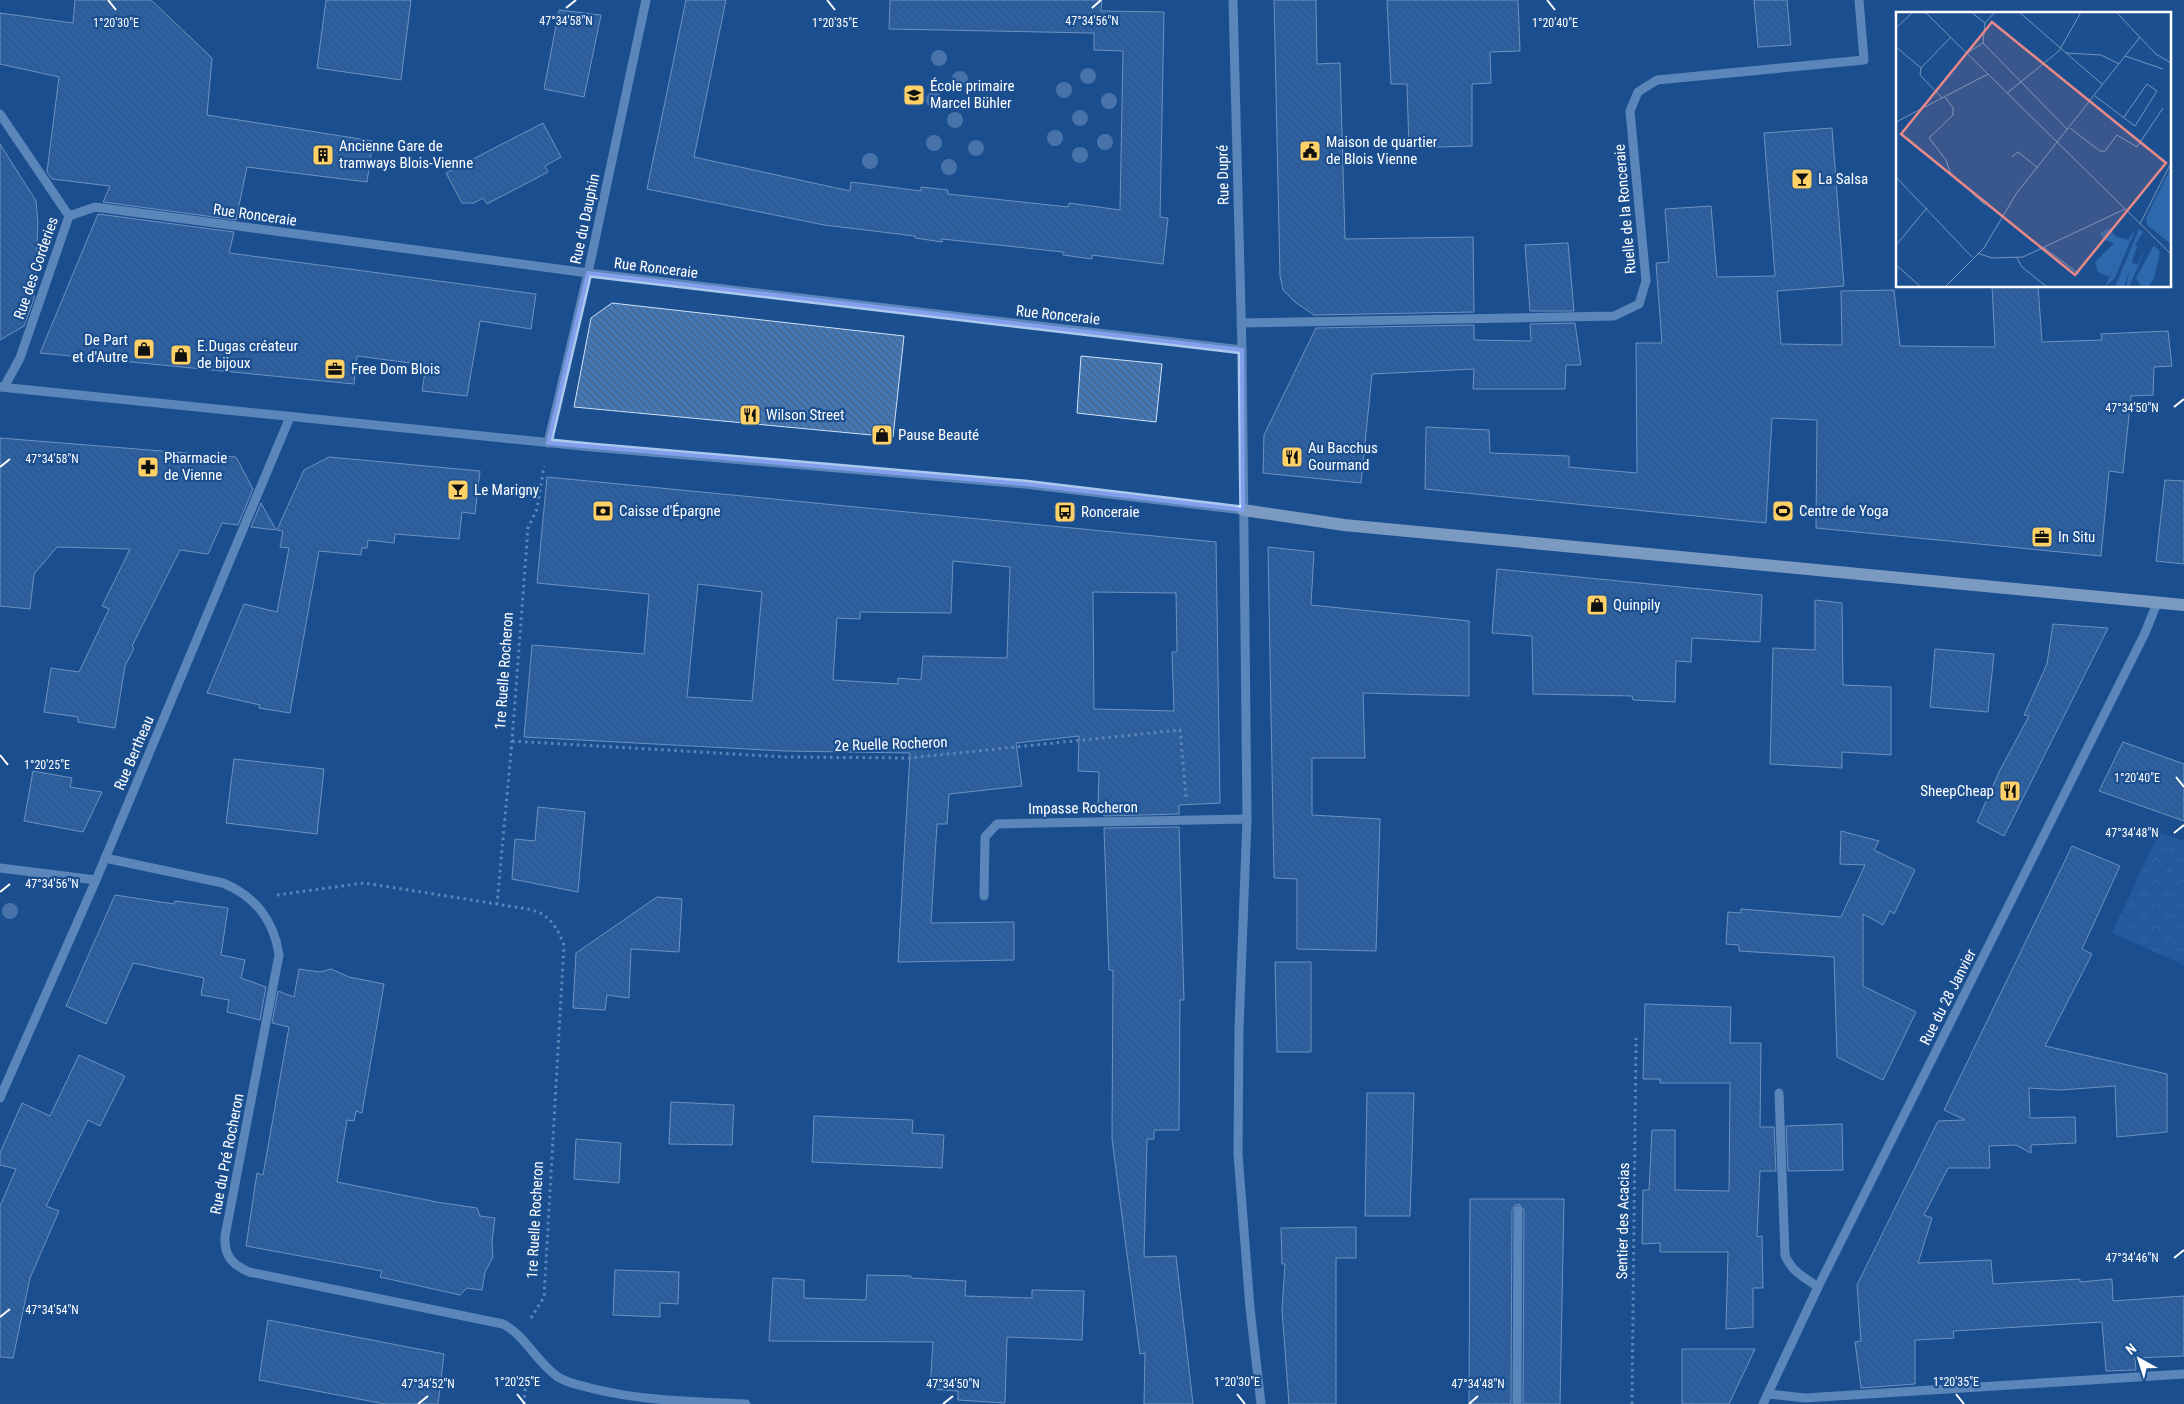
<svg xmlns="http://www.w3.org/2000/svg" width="2184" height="1404" viewBox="0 0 2184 1404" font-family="'Roboto Condensed',sans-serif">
<defs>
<pattern id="forest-crowns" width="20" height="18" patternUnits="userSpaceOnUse" patternTransform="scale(1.25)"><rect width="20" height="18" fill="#2e69ad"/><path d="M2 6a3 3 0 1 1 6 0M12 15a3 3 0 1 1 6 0" fill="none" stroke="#4d80b9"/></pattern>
<pattern id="building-back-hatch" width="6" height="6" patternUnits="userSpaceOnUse" patternTransform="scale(1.25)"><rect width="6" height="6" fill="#4478b7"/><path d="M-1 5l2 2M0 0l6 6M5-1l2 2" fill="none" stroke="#486282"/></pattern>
</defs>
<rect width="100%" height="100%" fill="#1b4f8f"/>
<path fill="url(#forest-crowns)" d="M2159 833 2184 841V965L2112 933Z"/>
<g fill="url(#building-back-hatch)" stroke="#cfe3fa" fill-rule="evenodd">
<path d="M75 0H151L212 58 207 115 373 141 367 182 247 167 236 220 103 202 110 186 52 179 47 172 59 77 0 64V13L73 23Z"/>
<path d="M326 0H411L401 80 317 68Z"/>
<path d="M686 0H726L694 157 850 191 851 182 921 191V187L948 190V194L1068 207 1069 203 1120 210 1123 51 1094 50V33L889 29 890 0H1102L1101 11 1164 12 1160 217 1168 218 1163 264 1092 255V259L1063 255V252L942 239V242L915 238V236L824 225 647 189Z"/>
<path d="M1274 0H1316L1317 64 1340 63 1345 239 1473 237 1474 312 1314 315 1295 302 1283 290 1280 276Z"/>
<path d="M1387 0H1518L1520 51 1490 52 1491 83 1472 84V146L1409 148 1407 84H1391Z"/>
<path d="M1754 0H1787L1791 45 1758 47Z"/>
<path d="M559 10 601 15 584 97 544 89Z"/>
<path d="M543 123 561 157 545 166 548 172 487 204 483 198 474 203H462L446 173Z"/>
<path d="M1832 128 1844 286 1777 291 1781 344 1842 345 1841 291 1894 290 1900 346 1995 347 1992 286H2038L2042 342 2102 340 2101 334 2168 331 2172 366 2154 367 2153 395 2131 396 2123 473 2109 471 2101 556 1816 528 1817 420 1772 418 1766 523 1425 489 1426 427 1489 430 1490 453 1569 456V467L1637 473 1636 343H1662L1656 263 1669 262 1665 209 1711 206 1717 277 1775 276 1764 133Z"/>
<path d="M0 144 36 201 38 223 34 299 24 326 0 340Z"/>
<path d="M98 214 234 232 229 253 536 294 531 329 480 321 467 396 422 391 426 365 357 356 354 384 40 353Z"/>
<path d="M1568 243 1574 311H1530L1525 245Z"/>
<path d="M612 303 904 336 893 437 574 407 591 318Z"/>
<path d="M1575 323 1581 365H1566L1565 389H1473L1474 369 1372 374 1361 483 1263 473 1264 435 1316 328 1474 325V340L1531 341 1530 324Z"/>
<path d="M1081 356 1162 364 1156 422 1077 413Z"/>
<path d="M0 438 236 457 253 489 238 525 222 523 208 554 180 550 132 646 134 648 125 666 115 728 78 722V717L44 712 51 668 79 672 109 609 102 606 130 549 57 547 34 574 30 609 0 606Z"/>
<path d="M329 457 480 471 475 514 462 512 459 539 395 534 394 543 368 540 367 548H362L361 555 319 551 290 713 259 708 260 705 207 693 244 604 277 612 289 548 280 547 283 531 277 530 304 470Z"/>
<path d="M547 477 1216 542 1220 803 1179 805V814L1104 816V804H1098L1099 772 1078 771 1079 736 1016 743 1022 786 949 794 947 824H937L931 923 1014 922V960L898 962 910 753 785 751 524 737 532 645 644 654 649 594 537 583ZM953 561 1010 567 1007 658 923 656 921 680 898 678V684L833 680 837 618 860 619V612L951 613ZM698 584 762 592 752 701 687 697ZM1093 592 1176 593 1177 652H1172L1174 711 1094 709Z"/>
<path d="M2165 480 2184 481V564L2156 561Z"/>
<path d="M261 503 276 530 251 527Z"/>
<path d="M1268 547 1314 552 1311 605 1469 621V696L1363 693 1365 758H1312V815L1380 819 1376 951 1297 949V879L1274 878Z"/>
<path d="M1497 569 1762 595 1760 642 1692 638 1691 662 1676 661 1675 702 1633 700 1632 696 1533 694 1532 636 1492 633Z"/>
<path d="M1815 600 1842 603 1843 685 1891 687V755L1842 752V768L1770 764 1773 648 1815 650Z"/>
<path d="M2053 624 2108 628 2004 836 1977 822 1999 772 2029 716 2024 715 2047 664Z"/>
<path d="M1935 649 1994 654 1988 712 1930 707Z"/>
<path d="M2123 742 2184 764V821L2099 791Z"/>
<path d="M234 759 324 769 317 834 226 823Z"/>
<path d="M33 771 72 778 70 787 102 792 83 832 24 821Z"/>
<path d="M538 807 585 812 578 892 512 879 515 839 535 841Z"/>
<path d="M1179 827 1184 1000H1180L1179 1130H1154V1139H1147L1144 1257 1176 1256 1193 1404H1144L1145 1353 1140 1354 1112 1139 1113 970H1109L1104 828Z"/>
<path d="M1841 831 1879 841 1874 850 1915 870 1894 914 1890 911 1883 925 1863 914V986L1916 1012 1883 1080 1837 1057 1834 957 1739 951V945L1726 944 1728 912 1741 913V909L1841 917 1865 865 1840 864Z"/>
<path d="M2072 846 2120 866 2082 949 2092 954 2045 1046 2167 1074V1132L2117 1137 2115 1086 2060 1090 2029 1088 2030 1118 2075 1117 2076 1143 2031 1145V1153L2016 1145 1989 1146 1990 1168H1948L1924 1215 1932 1218 1918 1263 1991 1260 1993 1284 2080 1279V1282L2112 1279 2113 1301 2184 1296V1356L2135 1358 2136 1370 2106 1371 2102 1322 1953 1331 1954 1338 1915 1340V1384L1861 1388 1855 1342 1861 1341 1857 1285 1938 1121 1965 1120 1944 1110Z"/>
<path d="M115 895 174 904 175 901 228 908 221 955 245 960 241 978 266 987 260 1020 227 1012 229 1000 201 995 204 978 133 963 106 1024 66 1006Z"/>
<path d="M657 897 682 899 679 952 631 949 629 998 607 995 605 1010 573 1008 576 953Z"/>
<path d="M1275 962H1311V1052H1277Z"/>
<path d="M299 969 320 972 331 969 349 977 384 984 362 1113 356 1111 354 1121 347 1120 337 1182 437 1202 477 1208 480 1216 495 1218 492 1241 493 1257 485 1272 482 1290 467 1288 460 1295 380 1277 382 1271 246 1246 257 1173 263 1175 289 1027 272 1023 278 991 294 997Z"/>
<path d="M1645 1004 1731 1007 1730 1043H1761L1760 1127H1774L1776 1171H1760L1757 1237 1762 1236 1763 1288H1753V1327L1726 1329 1728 1252H1660V1243L1642 1244 1643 1190H1649L1652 1130H1675V1190L1729 1191 1730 1083H1660V1079H1643Z"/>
<path d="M79 1055 125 1076 100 1126 88 1120 46 1206 59 1211 30 1278 13 1358 0 1357V1206L16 1169 0 1165V1153L22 1103 50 1116Z"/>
<path d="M1367 1093H1414L1410 1216H1365Z"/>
<path d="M671 1102 734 1105 732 1145 669 1144Z"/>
<path d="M814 1116 913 1120 912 1133 944 1135 942 1168 812 1162Z"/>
<path d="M1842 1124 1843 1170 1788 1171 1786 1126Z"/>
<path d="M576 1139 621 1143 619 1183 574 1179Z"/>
<path d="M1470 1199H1564L1560 1404H1523L1524 1210 1519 1204 1515 1205 1512 1210 1511 1404H1469Z"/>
<path d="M1356 1227V1258H1336V1404H1289L1282 1310 1285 1264H1282L1281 1228Z"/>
<path d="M615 1270 679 1272 678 1304 660 1303V1317L613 1315Z"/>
<path d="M867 1275 911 1276V1278L966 1281 965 1296 1032 1298V1290L1084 1291 1082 1340 1007 1337 1005 1403 958 1400V1391L930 1389 933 1342 769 1341 773 1278 804 1280V1298L866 1300Z"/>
<path d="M268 1320 444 1354 438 1404H385L259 1380Z"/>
<path d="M1682 1349H1755L1729 1404H1682Z"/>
</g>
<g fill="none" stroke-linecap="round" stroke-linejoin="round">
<g stroke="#a9c9ee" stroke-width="3" stroke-dasharray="2.5 4" stroke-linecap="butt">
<path d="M512 741 786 757 909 758 1180 730 1186 797"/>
<path d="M277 895 364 883 497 904"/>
<path d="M531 1318 544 1297 564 945C549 906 534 911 497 904L512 741 528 528 537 509 544 466"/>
<path d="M524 1404 526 1381"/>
<path d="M1632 1404 1636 1038"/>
</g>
<g stroke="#a9c9ee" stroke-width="9">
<path d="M1233 0 1242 350 1247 819 1239 1028 1238 1154 1250 1308 1261 1404"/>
<path d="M0 114 69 216"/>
<path d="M69 216 95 207 588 273 1242 350"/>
<path d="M1241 323 1614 316 1639 304 1646 281 1630 111 1638 92 1657 80 1864 60 1859 0"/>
<path d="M0 387 592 447 1025 484 1243 510"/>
<path d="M4 387 20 358 69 216"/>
<path d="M548 443 588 273 646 0"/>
<path d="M105 858 223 883C255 896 274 921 279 955L225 1236C224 1255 231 1264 249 1272L503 1324C526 1336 536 1362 558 1377 567 1383 579 1385 590 1388 641 1401 694 1402 746 1404"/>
<path d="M0 868 96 880"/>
<path d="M984 896 985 837 997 824 1247 819"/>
<path d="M1779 1093 1785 1255C1791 1271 1805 1278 1818 1287"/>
<path d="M0 1098 96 880 290 417"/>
<path d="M1768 1394 1805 1398 2184 1374"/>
<path d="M1517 1404 1518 1210"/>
<path d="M1763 1404 1818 1287 2145 633 2157 603"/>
</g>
<path stroke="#f0f6ff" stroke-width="12" d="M1243 510 1344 525 2184 605"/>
</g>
<g fill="#7ea0ca">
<circle cx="939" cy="58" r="8"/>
<circle cx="1088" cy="76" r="8"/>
<circle cx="960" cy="79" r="8"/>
<circle cx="1064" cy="90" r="8"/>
<circle cx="934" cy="100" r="8"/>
<circle cx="1109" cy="101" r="8"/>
<circle cx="1080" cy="118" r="8"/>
<circle cx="955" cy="120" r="8"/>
<circle cx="1055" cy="138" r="8"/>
<circle cx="1105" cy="142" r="8"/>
<circle cx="934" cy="143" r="8"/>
<circle cx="976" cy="148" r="8"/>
<circle cx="1080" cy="155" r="8"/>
<circle cx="870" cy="161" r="8"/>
<circle cx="949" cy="167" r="8"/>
<circle cx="10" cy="911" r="8"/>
</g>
<path d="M0 0H2184V1404H0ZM588 273 1242 350 1243 510 1025 484 548 443Z" fill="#1b4f8f" fill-opacity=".55" fill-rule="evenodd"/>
<path fill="none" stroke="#839eea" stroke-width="4" stroke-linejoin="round" d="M588 273 1242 350 1243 510 1025 484 548 443Z"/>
<path fill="none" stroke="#fff" stroke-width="2" d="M108 0 116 10M827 0 835 10M1547 0 1555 10M566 8 576 0M1092 8 1101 0M2174 407 2184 399M0 467 10 459M0 755 8 765M2176 777 2184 787M2174 833 2184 825M0 892 10 884M2174 1258 2184 1250M0 1317 10 1309M517 1394 525 1404M1237 1394 1245 1404M1956 1394 1964 1404M418 1404 428 1396M943 1404 953 1396M1469 1404 1478 1396"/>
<defs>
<g id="school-square" transform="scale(1.125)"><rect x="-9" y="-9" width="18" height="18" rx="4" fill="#ffd166" stroke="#1b4f8f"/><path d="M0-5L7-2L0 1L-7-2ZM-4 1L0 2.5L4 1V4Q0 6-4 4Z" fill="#111"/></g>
<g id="civic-square" transform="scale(1.125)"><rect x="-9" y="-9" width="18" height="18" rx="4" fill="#ffd166" stroke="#1b4f8f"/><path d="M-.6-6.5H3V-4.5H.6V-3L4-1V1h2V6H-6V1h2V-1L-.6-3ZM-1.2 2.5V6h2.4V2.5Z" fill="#111"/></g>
<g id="building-square" transform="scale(1.125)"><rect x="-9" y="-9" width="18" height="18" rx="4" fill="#ffd166" stroke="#1b4f8f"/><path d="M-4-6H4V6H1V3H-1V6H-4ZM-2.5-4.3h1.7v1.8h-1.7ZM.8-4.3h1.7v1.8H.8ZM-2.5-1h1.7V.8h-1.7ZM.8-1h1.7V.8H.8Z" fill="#111"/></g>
<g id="bar-square" transform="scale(1.125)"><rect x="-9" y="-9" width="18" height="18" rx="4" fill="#ffd166" stroke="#1b4f8f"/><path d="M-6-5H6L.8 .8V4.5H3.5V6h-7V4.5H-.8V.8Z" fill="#111"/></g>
<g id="shop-square" transform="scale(1.125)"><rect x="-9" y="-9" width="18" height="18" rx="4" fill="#ffd166" stroke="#1b4f8f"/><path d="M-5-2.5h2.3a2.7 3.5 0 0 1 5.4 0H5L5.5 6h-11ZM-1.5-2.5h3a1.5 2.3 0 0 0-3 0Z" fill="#111"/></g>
<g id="office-square" transform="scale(1.125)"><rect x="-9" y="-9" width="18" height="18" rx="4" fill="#ffd166" stroke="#1b4f8f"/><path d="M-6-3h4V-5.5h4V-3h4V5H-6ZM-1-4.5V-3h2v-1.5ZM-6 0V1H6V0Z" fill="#111"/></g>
<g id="restaurant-square" transform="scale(1.125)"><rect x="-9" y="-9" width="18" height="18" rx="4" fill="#ffd166" stroke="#1b4f8f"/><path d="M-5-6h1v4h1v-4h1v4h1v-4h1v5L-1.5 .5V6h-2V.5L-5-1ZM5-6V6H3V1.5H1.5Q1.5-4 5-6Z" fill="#111"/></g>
<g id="pharmacy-square" transform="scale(1.125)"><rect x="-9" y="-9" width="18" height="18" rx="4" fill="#ffd166" stroke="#1b4f8f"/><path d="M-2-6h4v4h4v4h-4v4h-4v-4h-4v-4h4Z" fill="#111"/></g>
<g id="bank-square" transform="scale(1.125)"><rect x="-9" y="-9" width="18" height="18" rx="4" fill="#ffd166" stroke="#1b4f8f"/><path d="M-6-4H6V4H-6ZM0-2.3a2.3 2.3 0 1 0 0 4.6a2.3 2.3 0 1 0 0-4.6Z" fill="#111"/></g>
<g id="stadium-square" transform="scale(1.125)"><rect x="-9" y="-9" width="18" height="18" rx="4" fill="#ffd166" stroke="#1b4f8f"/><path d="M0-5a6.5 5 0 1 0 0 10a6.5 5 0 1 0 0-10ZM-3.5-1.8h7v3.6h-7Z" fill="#111"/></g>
<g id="bus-square" transform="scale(1.125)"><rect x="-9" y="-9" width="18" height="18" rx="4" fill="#ffd166" stroke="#1b4f8f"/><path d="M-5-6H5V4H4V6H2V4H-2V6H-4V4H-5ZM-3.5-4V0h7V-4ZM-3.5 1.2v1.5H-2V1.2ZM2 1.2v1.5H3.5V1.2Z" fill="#111"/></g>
</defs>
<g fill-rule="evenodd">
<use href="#school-square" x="914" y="95"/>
<use href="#civic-square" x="1310" y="151"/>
<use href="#building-square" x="323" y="155"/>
<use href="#bar-square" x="1802" y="179"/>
<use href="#shop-square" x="144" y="349"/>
<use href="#shop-square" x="181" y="355"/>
<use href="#office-square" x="335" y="369"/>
<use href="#restaurant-square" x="750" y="415"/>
<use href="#shop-square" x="882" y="435"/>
<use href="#restaurant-square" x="1292" y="457"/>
<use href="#pharmacy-square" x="148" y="467"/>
<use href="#bar-square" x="458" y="490"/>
<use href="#bank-square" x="603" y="511"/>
<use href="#stadium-square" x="1783" y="511"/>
<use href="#bus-square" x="1065" y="512"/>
<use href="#office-square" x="2042" y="537"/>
<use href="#shop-square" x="1597" y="605"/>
<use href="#restaurant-square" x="2010" y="791"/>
</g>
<g text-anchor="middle" stroke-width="4.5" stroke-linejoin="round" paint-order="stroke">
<g font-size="15" fill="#fff" stroke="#1b4f8f" text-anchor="start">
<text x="930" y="91">École primaire<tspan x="930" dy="17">Marcel Bühler</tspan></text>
<text x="1326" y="147">Maison de quartier<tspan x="1326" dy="17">de Blois Vienne</tspan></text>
<text x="339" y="151">Ancienne Gare de<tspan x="339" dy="17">tramways Blois-Vienne</tspan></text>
<text x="1818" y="184">La Salsa</text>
<text x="128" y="345" text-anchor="end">De Part<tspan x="128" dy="17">et d'Autre</tspan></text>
<text x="197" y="351">E.Dugas créateur<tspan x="197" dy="17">de bijoux</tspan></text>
<text x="351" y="374">Free Dom Blois</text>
<text x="766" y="420">Wilson Street</text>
<text x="898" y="440">Pause Beauté</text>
<text x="1308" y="453">Au Bacchus<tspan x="1308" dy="17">Gourmand</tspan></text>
<text x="164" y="463">Pharmacie<tspan x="164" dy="17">de Vienne</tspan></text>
<text x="474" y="495">Le Marigny</text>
<text x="619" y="516">Caisse d'Épargne</text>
<text x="1799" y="516">Centre de Yoga</text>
<text x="1081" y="517">Ronceraie</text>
<text x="2058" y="542">In Situ</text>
<text x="1613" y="610">Quinpily</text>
<text x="1994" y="796" text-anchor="end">SheepCheap</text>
</g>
<g font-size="15" fill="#fff" stroke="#1b4f8f">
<text transform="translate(1223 175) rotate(-91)" y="5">Rue Dupré</text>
<text transform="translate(1625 209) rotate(-95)" y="5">Ruelle de la Ronceraie</text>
<text transform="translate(255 215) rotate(8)" y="5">Rue Ronceraie</text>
<text transform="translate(585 219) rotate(-78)" y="5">Rue du Dauphin</text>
<text transform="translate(36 268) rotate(-71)" y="5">Rue des Corderies</text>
<text transform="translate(656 268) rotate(7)" y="5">Rue Ronceraie</text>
<text transform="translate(1058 315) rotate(6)" y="5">Rue Ronceraie</text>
<text transform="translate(504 671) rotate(-86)" y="5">1re Ruelle Rocheron</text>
<text transform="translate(891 744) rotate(-2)" y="5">2e Ruelle Rocheron</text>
<text transform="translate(134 753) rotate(-67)" y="5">Rue Bertheau</text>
<text transform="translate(1083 808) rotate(-1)" y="5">Impasse Rocheron</text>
<text transform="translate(1948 997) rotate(-63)" y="5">Rue du 28 Janvier</text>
<text transform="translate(227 1154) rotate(-79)" y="5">Rue du Pré Rocheron</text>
<text transform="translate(535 1220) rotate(-87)" y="5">1re Ruelle Rocheron</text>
<text transform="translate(1623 1221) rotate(-89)" y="5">Sentier des Acacias</text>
</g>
</g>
<g transform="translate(1896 12)">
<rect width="275" height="275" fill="#1b4f8f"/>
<path d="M275 155V232L251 213 250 206ZM240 216 219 266 209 275 228 234ZM243 217 247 220 239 233 241 234 228 275H219ZM258 233 264 240 258 266 252 275H246L240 266ZM250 236 233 275H230L235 250 241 253Z" fill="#2e69ad"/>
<path d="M214 216 219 224 232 228 213 265 202 260 199 250 218 231 208 228 204 221Z" fill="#2e69ad"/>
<path fill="none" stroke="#7695bc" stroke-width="1" d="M29 0 162 131M75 0 89 11M123 0 207 73M220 0 260 42 275 51M0 16 17 0M87 31 172 118M87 31 89 11 99 0M0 35 25 56M71 41 87 31M170 41 205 43 223 52M229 44 267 57M25 56 55 25M25 56 24 63 46 86M111 81 163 39 185 0M199 84 239 114 261 79 251 72 228 105M49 85 57 96V103L33 126 50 148 54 160 89 193M0 110 92 62M174 116 204 139H209L221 123 241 135 267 96M162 131 275 242M116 145 122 140 142 156M0 165 76 245M244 212 275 151M0 233 31 196M147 235 183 262M81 241 96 246 127 245 229 197M121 246 126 255 151 275M0 253 25 275M49 275 88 236 120 182 244 25"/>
<path fill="#e88989" fill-opacity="0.15" stroke="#e88989" stroke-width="2.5" d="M96 10 270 151 179 263 5 122Z"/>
<rect width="275" height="275" fill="none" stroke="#fff" stroke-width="2.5"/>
</g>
<g font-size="12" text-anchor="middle" fill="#fff" stroke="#1b4f8f" stroke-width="4.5" stroke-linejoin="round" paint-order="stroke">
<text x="566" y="25">47°34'58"N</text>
<text x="1092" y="25">47°34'56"N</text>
<text x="116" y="27">1°20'30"E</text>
<text x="835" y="27">1°20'35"E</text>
<text x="1555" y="27">1°20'40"E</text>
<text x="2132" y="412">47°34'50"N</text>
<text x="52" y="463">47°34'58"N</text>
<text x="47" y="769">1°20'25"E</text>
<text x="2137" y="782">1°20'40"E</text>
<text x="2132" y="837">47°34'48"N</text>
<text x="52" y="888">47°34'56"N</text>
<text x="2132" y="1262">47°34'46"N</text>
<text x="52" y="1314">47°34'54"N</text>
<text x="517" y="1386">1°20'25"E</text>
<text x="1237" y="1386">1°20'30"E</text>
<text x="1956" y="1386">1°20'35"E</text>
<text x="428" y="1388">47°34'52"N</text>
<text x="953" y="1388">47°34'50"N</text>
<text x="1478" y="1388">47°34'48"N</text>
</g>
<g transform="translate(2139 1359) rotate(321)" stroke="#1b4f8f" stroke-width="4" paint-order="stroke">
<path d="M0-4L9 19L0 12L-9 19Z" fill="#ffffff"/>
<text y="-8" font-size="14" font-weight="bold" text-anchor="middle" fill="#ffffff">N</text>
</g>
</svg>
